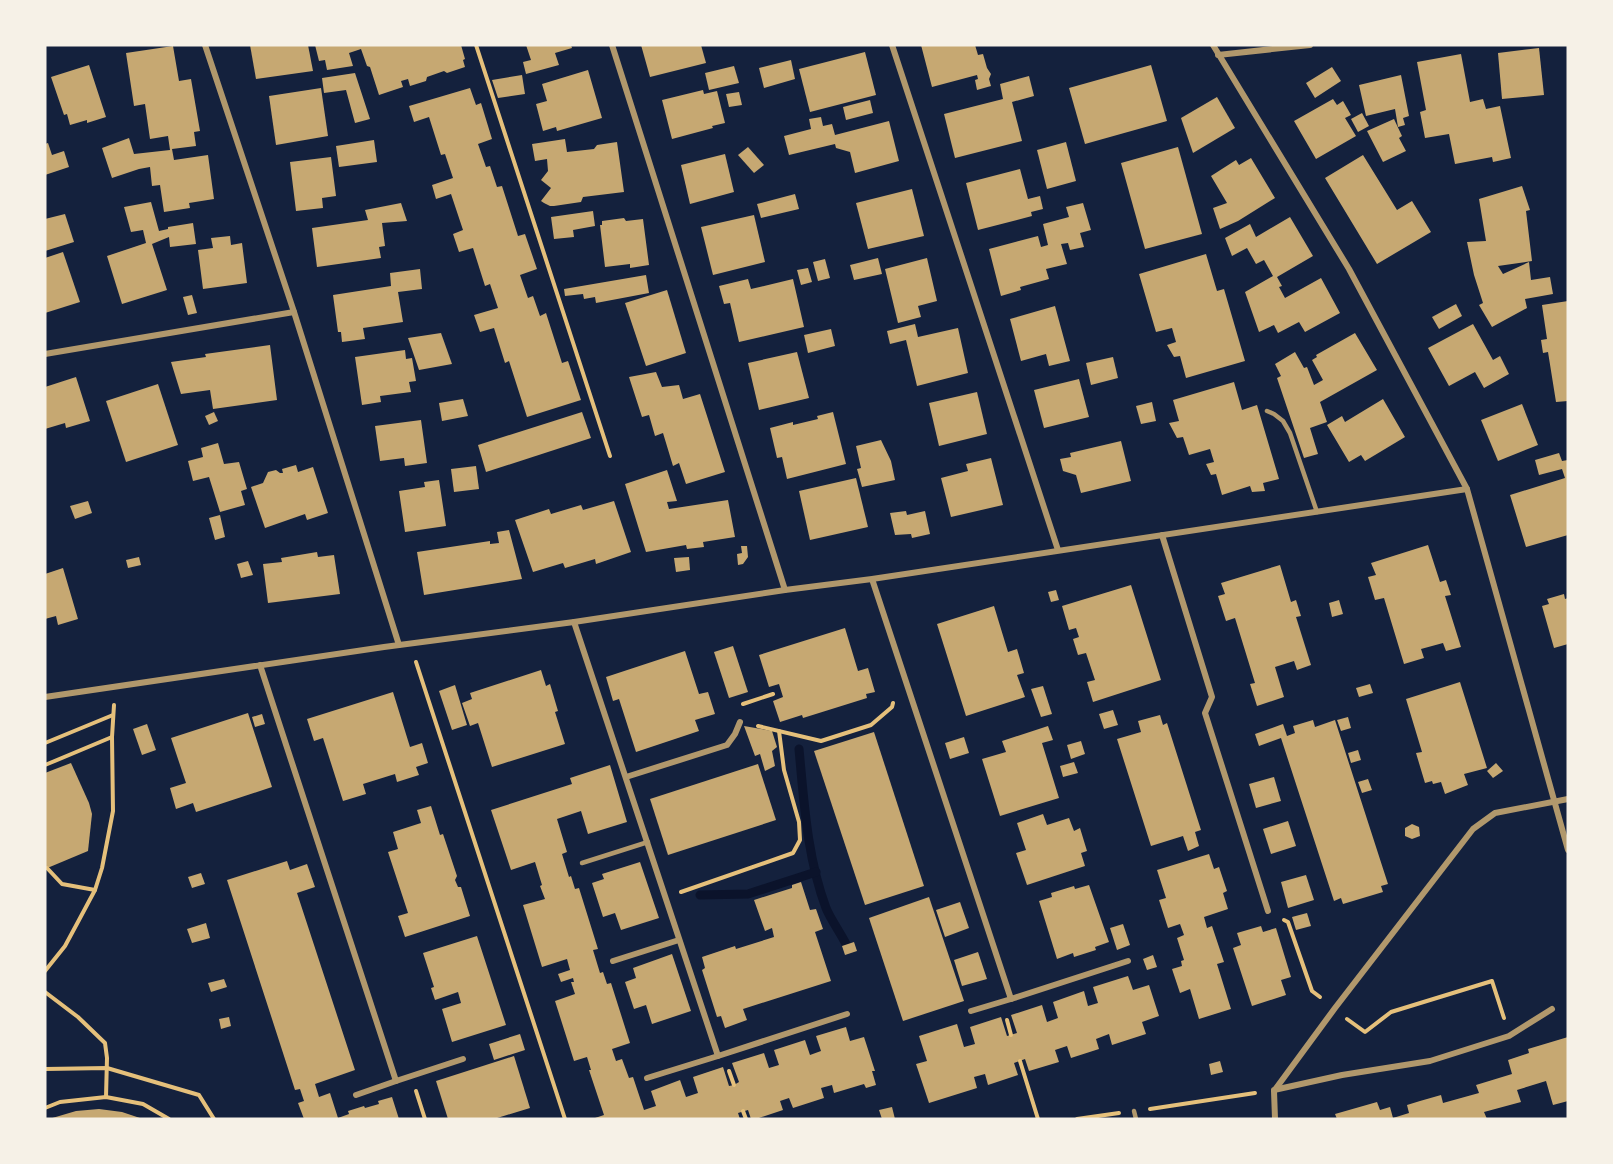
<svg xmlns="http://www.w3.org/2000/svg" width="1613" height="1164" viewBox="0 0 1613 1164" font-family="'Archivo Narrow',sans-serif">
<rect width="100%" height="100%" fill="#14213d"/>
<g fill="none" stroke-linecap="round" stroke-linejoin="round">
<g stroke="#0b132b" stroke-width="9">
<path d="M799 749C804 802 807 857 826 908 831 920 840 932 846 944"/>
<path d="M700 895 748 894 816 872"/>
</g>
</g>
<g fill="#c6a872">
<path d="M250 45H308L313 71 256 79Z"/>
<path d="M315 45H461L465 59 463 60 465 67 447 73 444 71 427 77 426 81 410 86 408 79 401 81 403 87 379 95 370 67 367 66 361 49 349 53 353 66 327 70 325 60 319 61Z"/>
<path d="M526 45H571L572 48 555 53 559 65 526 74 523 62 531 60Z"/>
<path d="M641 45H701L706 63 650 77Z"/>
<path d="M921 45H975L978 55 983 54 987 68 991 74 989 79 991 86 977 90 975 80 978 79 977 75 932 87Z"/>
<path d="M173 46 179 81 191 79 200 131 194 132 196 146 172 149 174 160 208 155 214 199 189 203 190 208 164 212 160 185 152 186 150 167 139 169 112 178 102 148 129 138 134 154 170 150 168 136 150 139 145 104 134 106 126 53Z"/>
<path d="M1539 48 1544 95 1502 99 1498 53Z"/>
<path d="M865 52 876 95 810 112 799 69Z"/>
<path d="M1461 54 1470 102 1483 99 1486 109 1500 106 1511 158 1493 162 1492 157 1455 164 1449 134 1425 138 1420 112 1426 110 1417 62Z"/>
<path d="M791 60 795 79 764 88 759 68Z"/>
<path d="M89 65 106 117 87 123V120L70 125 67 114 64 115 51 77Z"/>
<path d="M1151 65 1167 121 1085 144 1069 88Z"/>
<path d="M734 66 739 83 709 90 705 73Z"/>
<path d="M1332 67 1341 81 1315 98 1306 83Z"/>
<path d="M588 70 602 118 557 131 556 127 543 131 536 104 547 101 542 84Z"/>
<path d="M355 73 370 119 355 123 346 90 324 93 322 78Z"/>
<path d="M522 75 525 94 498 98 492 80Z"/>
<path d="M1401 75 1409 116 1403 118 1405 125 1398 127 1395 109 1366 116 1359 85Z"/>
<path d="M1029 76 1034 96 1012 102 1022 141 955 158 944 114 1003 99 1000 84Z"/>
<path d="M321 88 328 136 276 145 269 96Z"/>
<path d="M470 88 476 105 481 103 492 139 478 144 486 167 490 166 497 187 502 186 518 236 525 234 537 269 520 275 528 298 533 296 540 316 546 313 562 363 568 361 581 400 527 417 509 361 505 363 494 328 480 332 474 315 498 308 490 284 485 286 473 248 459 252 453 234 463 230 451 194 436 199 432 185 453 178 445 154 441 155 429 117 414 122 409 106Z"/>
<path d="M703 90 704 94 717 91 725 123 712 126 713 128 672 139 662 100Z"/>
<path d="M739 92 742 105 729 107 726 94Z"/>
<path d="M1217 97 1235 128 1193 153 1181 118Z"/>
<path d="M1333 99 1337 105 1343 101 1351 115 1345 118 1356 136 1316 159 1294 121Z"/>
<path d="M870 100 873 113 846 120 843 107Z"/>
<path d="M1362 113 1369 126 1358 132 1351 119Z"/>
<path d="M821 117 823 126 832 124 835 135 889 121 899 161 855 173 850 152 836 148 835 144 789 155 784 136 811 129 809 119Z"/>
<path d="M1394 119 1402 136 1399 138 1406 151 1383 162 1367 131Z"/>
<path d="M565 139 567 152 594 149 597 145 617 142 624 192 583 197 581 202 554 206H550L544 203 541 201 551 188 541 180 548 171 547 159 535 161 532 144Z"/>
<path d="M374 140 377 162 339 167 336 146Z"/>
<path d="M1066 142 1076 181 1047 189 1037 150Z"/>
<path d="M48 143 52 155 64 151 69 167 45 175V144Z"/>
<path d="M748 147 764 165 754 173 738 155Z"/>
<path d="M1178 147 1202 234 1145 249 1121 163Z"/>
<path d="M725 154 734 192 690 204 681 165Z"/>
<path d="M1363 155 1397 210 1412 201 1431 232 1377 264 1325 178Z"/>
<path d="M331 157 336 196 322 198 323 208 296 211 290 162Z"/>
<path d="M1251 158 1275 198 1238 221 1220 229 1213 208 1227 203 1211 176 1236 160 1239 165Z"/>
<path d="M1020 169 1028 199 1040 196 1043 209 1031 212 1032 216 978 230 966 183Z"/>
<path d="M1522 186 1530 210 1526 211 1532 261 1498 266 1503 274 1529 262 1531 280 1550 277 1553 294 1525 299 1527 308 1492 327 1479 305 1483 303 1474 275 1467 242 1486 241 1479 199Z"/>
<path d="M912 189 924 236 868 249 856 203Z"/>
<path d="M795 194 799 209 761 218 757 204Z"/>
<path d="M151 202 159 231 168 229V227L193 223 196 244 170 247 169 237 152 244 167 290 122 304 107 256 146 243 143 230 131 232 124 207Z"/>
<path d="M401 203 407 221 382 223 385 246 379 247 381 258 317 267 312 228 368 220 365 210Z"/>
<path d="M1083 203 1091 230 1080 233 1084 247 1070 250 1068 243 1061 244 1067 264 1046 269 1049 279 1020 287 1021 290 1001 296 989 249 1038 236 1041 247 1048 245 1043 224 1069 217 1066 207Z"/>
<path d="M593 211 595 226 573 230 574 237 554 239 551 217Z"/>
<path d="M65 214 74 242 45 251V219Z"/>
<path d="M754 215 765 262 713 275 701 227Z"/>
<path d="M1290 217 1313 256 1277 277 1282 286 1279 287 1285 298 1321 278 1340 313 1305 332 1299 322 1278 333 1274 325 1259 332 1245 292 1273 276 1264 260 1256 264 1247 248 1232 256 1225 238 1250 224 1256 237Z"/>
<path d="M624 218 626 221 643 219 649 265 630 268V264L605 267 600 225H602V221Z"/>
<path d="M230 236 231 245 242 243 247 283 203 289 198 250 213 248 211 238Z"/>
<path d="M63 252 80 302 45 313V258Z"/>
<path d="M1206 254 1217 291 1224 289 1245 361 1186 378 1180 356 1174 357 1167 345 1176 342 1172 328 1156 332 1139 274Z"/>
<path d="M878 258 882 274 854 280 850 265Z"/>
<path d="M927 258 937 301 918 306 921 317 898 323 885 269Z"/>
<path d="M825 259 830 278 818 281 813 262Z"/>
<path d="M808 268 812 282 801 285 797 270Z"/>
<path d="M420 269 422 289 398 292 403 322 363 328 365 339 342 342 341 332H338L333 295 391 286 390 273Z"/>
<path d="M646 275 649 293 596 303 595 297 584 299 583 294 565 296 564 289Z"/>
<path d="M748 279 751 289 793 279 804 327 739 342 730 303 724 304 719 286Z"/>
<path d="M667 290 686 353 646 366 625 303Z"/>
<path d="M192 295 197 313 188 315 183 297Z"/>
<path d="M1568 301V401L1556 402 1548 352 1543 353 1541 340 1547 339 1542 305Z"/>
<path d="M1456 304 1462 316 1439 329 1432 317Z"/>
<path d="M1055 306 1070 361 1049 366 1046 354 1021 361 1010 319Z"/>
<path d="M915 324 918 337 958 328 968 373 917 386 906 340 890 344 887 331Z"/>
<path d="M1473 324 1493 360 1500 356 1509 374 1484 388 1475 372 1449 386 1428 348Z"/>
<path d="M831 329 835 346 808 353 804 335Z"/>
<path d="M441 333 452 364 419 370 408 338Z"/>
<path d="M1355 333 1377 370 1320 402 1327 422 1310 428 1318 454 1304 458 1277 378 1281 376 1275 364 1295 352 1304 368 1307 367 1314 385 1323 380 1312 360 1317 357 1316 355Z"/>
<path d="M270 345 277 400 213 409 210 390 181 394 171 362 206 357 205 354Z"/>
<path d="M405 350 406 359 412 358 416 381 409 382 411 392 380 396 381 402 362 405 355 357Z"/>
<path d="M797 352 809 398 759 410 748 363Z"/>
<path d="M1113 357 1118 378 1091 385 1086 363Z"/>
<path d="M656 372 662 387 679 385 683 399 700 394 725 472 686 484 679 463 673 466 663 433 655 436 649 415 642 417 629 377Z"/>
<path d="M76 377 90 421 66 428 65 423 45 429V387Z"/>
<path d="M1079 379 1089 417 1044 428 1034 390Z"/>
<path d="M1234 382 1242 410 1257 405 1279 479 1263 483 1265 491 1252 492 1250 486 1222 495 1216 474 1211 475 1206 464 1214 462 1210 449 1189 455 1183 437 1177 438 1169 423 1179 421 1173 400Z"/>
<path d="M158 384 178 445 126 462 106 401Z"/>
<path d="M977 392 987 434 939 446 929 403Z"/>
<path d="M463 399 468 416 442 421 439 403Z"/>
<path d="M1383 399 1405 437 1365 461 1361 455 1349 462 1327 425 1342 416 1345 422Z"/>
<path d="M1152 402 1156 421 1141 424 1136 406Z"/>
<path d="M1522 404 1538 445 1498 461 1481 420Z"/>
<path d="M214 412 218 421 209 425 205 416Z"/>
<path d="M582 412 591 438 486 472 478 445Z"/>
<path d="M833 412 846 464 787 479 782 457 777 458 770 428 793 422V425L818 419 817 416Z"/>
<path d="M421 420 427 463 405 466 404 458 380 461 375 426Z"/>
<path d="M881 440 891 461 895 480 862 487 857 469 861 468 856 446Z"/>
<path d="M1121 441 1131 481 1081 493 1076 475 1063 471 1060 459 1071 457 1070 453Z"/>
<path d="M218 443 224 464 239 462 247 489 241 491 245 505 220 512 209 477 193 481 188 461 203 457 201 448Z"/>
<path d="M1559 453 1562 461 1568 460V535L1526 547 1510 495 1565 478 1562 469 1539 475 1535 460Z"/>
<path d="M991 458 1003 505 951 517 941 478 968 471 966 464Z"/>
<path d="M296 465 298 472 313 467 328 513 307 520 305 514 265 528 251 487 263 483 268 472 276 470 280 473H283L282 469Z"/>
<path d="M476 466 479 489 454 492 451 469Z"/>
<path d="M667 470 677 501 667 502 669 509 728 500 735 537 703 542 704 547 687 549 686 545 646 552 625 484Z"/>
<path d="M856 478 868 527 810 540 799 491Z"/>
<path d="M439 480 446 526 405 532 399 491 425 487 424 482Z"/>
<path d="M88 501 92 513 75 519 70 506Z"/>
<path d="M614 501 631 552 596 564 595 559 565 568 563 563 533 572 515 520 549 509 551 514 581 505 583 510Z"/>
<path d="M906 511 907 515 925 511 930 534 912 538 911 534 895 535 890 513Z"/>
<path d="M220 515 225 537 215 540 209 518Z"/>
<path d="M509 530 522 579 424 595 417 552 490 541V544L499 543 497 532Z"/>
<path d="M1428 545 1440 582 1446 580 1451 595 1445 596 1461 647 1446 651 1443 643 1421 649 1424 658 1404 664 1384 598 1375 600 1368 577 1376 575 1371 563Z"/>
<path d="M741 546H747L748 557 743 564 738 565 737 554 742 553Z"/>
<path d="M317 552 318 557 334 555 340 594 268 603 263 564 282 562 281 558Z"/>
<path d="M139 557 141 565 128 568 126 560Z"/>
<path d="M689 557 690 570 676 572 674 558Z"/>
<path d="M248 561 253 575 241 578 237 564Z"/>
<path d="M1280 565 1291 602 1296 600 1301 616 1296 617 1311 665 1297 670 1294 661 1275 667 1284 697 1257 706 1250 684 1255 683 1235 618 1226 621 1218 596 1225 594 1221 583Z"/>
<path d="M63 568 78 619 58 625 56 616 45 619V574Z"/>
<path d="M1131 585 1161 680 1093 702 1087 682 1095 680 1086 653 1078 655 1073 639 1079 637 1076 628 1069 630 1062 606Z"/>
<path d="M1056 590 1059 600 1051 602 1048 592Z"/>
<path d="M1564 594 1565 599 1568 598V644L1554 648 1542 606 1549 604 1547 599Z"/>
<path d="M1339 600 1343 614 1332 617 1329 603Z"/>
<path d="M994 606 1008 652 1017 649 1024 673 1017 675 1025 697 966 716 937 624Z"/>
<path d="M845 628 858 671 868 668 875 692 866 694 867 698 803 718 802 715 780 722 773 701 783 697 779 684 769 687 759 655Z"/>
<path d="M733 646 748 692 729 698 714 652Z"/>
<path d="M685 651 699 694 708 692 715 714 695 720 699 731 636 752 619 699 613 701 606 677Z"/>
<path d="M541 670 546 686 550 684 558 711 555 712 565 744 492 767 478 723 470 726 462 703 472 699 470 693Z"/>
<path d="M1460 682 1487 768 1464 774 1468 785 1445 794 1441 782 1433 784 1432 781 1425 783 1416 753 1422 752 1406 699Z"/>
<path d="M1370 684 1373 693 1359 697 1356 688Z"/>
<path d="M455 685 467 725 452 730 439 691Z"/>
<path d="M1043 686 1052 714 1041 717 1031 689Z"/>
<path d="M393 692 410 747 422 743 428 763 416 767 419 775 397 782 395 774 363 784 366 794 343 801 323 738 314 741 307 719Z"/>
<path d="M1113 710 1118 725 1104 729 1099 714Z"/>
<path d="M248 713 272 787 196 812 193 803 176 809 170 788 186 783 171 738Z"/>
<path d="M262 714 265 724 255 727 252 717Z"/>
<path d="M1160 715 1163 725 1167 723 1201 830 1195 832 1199 846 1188 851 1183 836 1151 846 1117 739 1141 732 1138 721Z"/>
<path d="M1348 717 1351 728 1341 731 1337 720Z"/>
<path d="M1313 720 1315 727 1335 720 1388 884 1381 886 1383 892 1343 904 1341 898 1334 901 1281 738 1259 746 1255 734 1283 724 1287 736 1295 733 1293 726Z"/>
<path d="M147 724 156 750 142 755 133 729Z"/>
<path d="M744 726 772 731 777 747 772 751 775 766 765 771 760 754 755 756Z"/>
<path d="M1048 726 1053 740 1042 743 1059 798 1000 816 982 759 1006 752 1002 741Z"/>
<path d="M874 732 924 886 865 905 814 751Z"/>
<path d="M964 737 969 753 950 759 945 743Z"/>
<path d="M1081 741 1085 754 1071 759 1067 745Z"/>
<path d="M1358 750 1361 760 1351 763 1348 753Z"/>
<path d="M1074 762 1078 773 1063 777 1060 766Z"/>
<path d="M71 763 89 803 92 814 88 851 45 869V773Z"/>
<path d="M1496 763 1503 771 1493 778 1487 771Z"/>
<path d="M758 764 776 820 668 855 650 799Z"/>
<path d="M610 765 627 822 588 834 581 811 557 819 567 852 562 854 569 877 571 876 575 889 579 888 598 949 593 950 600 973 603 972 607 984 611 983 630 1043 612 1049 616 1061 622 1059 629 1078 633 1077 644 1110 656 1106 651 1091 680 1080 686 1097 698 1093 693 1077 723 1067 729 1086 734 1085 739 1082 732 1063 764 1053 769 1068 779 1065 774 1050 805 1040 810 1055 821 1051 816 1036 846 1027 850 1041 864 1037 875 1071H872L876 1085 866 1088 864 1084 834 1093 832 1085 821 1088 824 1098 793 1108 789 1098 780 1101 783 1110 756 1119H751L748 1110 738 1113 740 1119H592L604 1115 589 1070H591L587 1057 574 1061 555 1001 575 994 571 982H574L573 978 561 982 558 974 570 970 567 959 542 967 523 905 545 899 540 886 542 885 535 862 511 870 491 810 572 784 570 778Z"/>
<path d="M1274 777 1281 801 1256 808 1249 784Z"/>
<path d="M1368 779 1372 790 1362 793 1358 782Z"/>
<path d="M431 806 440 835 443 834 457 876 455 880 458 887H461L470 916 405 937 398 916 408 913 388 852 398 849 393 832 421 823 417 810Z"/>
<path d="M1043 814 1047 825 1069 818 1074 831 1080 828 1087 851 1081 853 1085 866 1027 885 1016 853 1026 850 1017 823Z"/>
<path d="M1288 821 1296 846 1271 854 1263 829Z"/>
<path d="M1412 824 1419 827 1420 836 1412 839 1405 836V828Z"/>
<path d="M1209 854 1214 869 1219 867 1227 891 1223 893 1228 909 1204 917 1207 928 1212 926 1224 962 1217 964 1231 1009 1199 1019 1190 989 1180 993 1172 969 1182 966 1181 961 1184 960 1177 938 1184 935 1180 924 1168 928 1159 900 1166 898 1157 870Z"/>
<path d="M287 861 290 870 307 864 315 887 297 893 355 1070 315 1084 319 1097 330 1093 338 1118 349 1114 348 1111 364 1106 365 1108 379 1104 378 1101 392 1097 399 1119H304L298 1103 304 1101 300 1089 295 1090 227 880Z"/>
<path d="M640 862 659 918 621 930 615 913 603 917 592 883 604 879 602 874Z"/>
<path d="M201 873 205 884 192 888 188 877Z"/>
<path d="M1306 875 1314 900 1288 908 1281 882Z"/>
<path d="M801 882 810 910 816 909 823 929 815 932 831 981 743 1009 747 1020 725 1028 721 1016 717 1017 702 970 705 968 702 957 735 946 736 949 774 937 772 928 765 931 754 900 792 888V885Z"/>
<path d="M1089 885 1109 942 1095 947 1096 950 1074 957 1073 953 1057 959 1039 901 1052 897 1051 893 1074 886 1075 889Z"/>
<path d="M929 897 964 1001 903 1021 869 918Z"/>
<path d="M960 902 969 928 945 937 936 910Z"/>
<path d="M1307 913 1311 926 1296 930 1292 917Z"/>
<path d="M206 923 210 938 192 943 187 929Z"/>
<path d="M1123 924 1130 945 1117 950 1110 928Z"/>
<path d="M1261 926 1263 932 1276 928 1291 977 1281 980 1286 995 1252 1006 1233 948 1241 945 1237 933Z"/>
<path d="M477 936 506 1025 452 1042 442 1009 461 1003 458 992 435 1000 431 988 434 987 423 953Z"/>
<path d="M854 942 857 951 845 955 842 946Z"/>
<path d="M978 952 987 979 962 986 954 960Z"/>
<path d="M672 954 691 1011 652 1024 646 1005 634 1009 625 982 636 978 633 968Z"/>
<path d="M1153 955 1157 967 1147 970 1143 959Z"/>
<path d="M1128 976 1133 990 1149 985 1159 1016 1142 1022 1146 1034 1112 1045 1109 1034 1096 1039 1099 1049 1071 1058 1067 1046 1055 1050 1059 1062 1029 1071 1025 1059 1014 1063 1018 1075 988 1085 985 1074 974 1077 977 1088 929 1103 916 1064 927 1061 919 1036 957 1024 964 1047 975 1044 970 1027 1001 1017 1007 1036 1017 1033 1011 1015 1042 1005 1047 1022 1058 1018 1053 1002 1084 991 1088 1006 1098 1003 1093 987Z"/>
<path d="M224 979 227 987 211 992 208 983Z"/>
<path d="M229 1017 231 1026 221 1029 219 1019Z"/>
<path d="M520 1034 525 1050 494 1060 489 1044Z"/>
<path d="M1568 1037V1101L1553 1105 1546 1081 1517 1090 1521 1102 1484 1112 1487 1119H1337L1335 1114 1377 1102 1380 1110 1390 1107 1393 1118 1409 1113 1407 1105 1420 1101 1441 1095 1443 1103 1479 1093 1476 1085 1512 1074 1508 1060 1529 1053 1528 1049Z"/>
<path d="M514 1056 530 1108 494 1119H448L436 1081Z"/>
<path d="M1220 1061 1223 1072 1211 1075 1209 1064Z"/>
<path d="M892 1107 895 1119H882L879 1110Z"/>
<path d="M99 1109 122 1112 143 1119H49L76 1111Z"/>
</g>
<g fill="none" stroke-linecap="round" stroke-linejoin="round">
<g stroke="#e5c07b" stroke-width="4">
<path d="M476 45 610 456"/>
<path d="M416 662 565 1119"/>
<path d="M743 704 773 694"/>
<path d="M758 726 821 741 871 725 892 707 893 703"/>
<path d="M45 743 113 715"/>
<path d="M45 765 112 737"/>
<path d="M47 868 62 884 95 890"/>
<path d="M681 892 793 853 800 840 799 822 784 770 779 731"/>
<path d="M1284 920 1288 922 1312 991 1320 997"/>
<path d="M45 971 65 946 79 920 95 890 102 868 113 811 112 737 114 705"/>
<path d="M45 992 78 1017 105 1043 107 1058 106 1097"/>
<path d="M1347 1019 1365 1032 1391 1012 1492 981 1504 1018"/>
<path d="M1007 1020 1011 1035"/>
<path d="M1020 1061 1038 1119"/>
<path d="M45 1069 107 1068 199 1095 214 1119"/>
<path d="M729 1071 734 1085"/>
<path d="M416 1091 425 1119"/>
<path d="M45 1108 60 1102 106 1097 143 1104 169 1119"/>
<path d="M1150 1109 1255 1093"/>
<path d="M743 1111 746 1119"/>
<path d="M1077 1119 1119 1113"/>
</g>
<g stroke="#b1986c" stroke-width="4.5">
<path d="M1267 411 1274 414 1283 421 1290 433 1317 512"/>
<path d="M582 863 648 842"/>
<path d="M1134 1111 1136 1119"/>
</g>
<g stroke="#b1986c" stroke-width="6">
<path d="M205 45 294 312 399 645"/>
<path d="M612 45 785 590"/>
<path d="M892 45 1058 550"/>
<path d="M1213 45 1349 269 1467 489 1568 850"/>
<path d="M1218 55 1310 45"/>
<path d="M45 354 294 312"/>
<path d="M1162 535 1212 697 1205 713 1268 911"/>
<path d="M872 579 1011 999 1128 961"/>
<path d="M574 622 718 1056 647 1078"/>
<path d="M260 665 396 1081 463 1059"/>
<path d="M45 697 384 647 574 622 785 590 872 579 1467 489"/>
<path d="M626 777 727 745 735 734 740 722"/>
<path d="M613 961 679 940"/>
<path d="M971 1011 1011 999"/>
<path d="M718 1056 847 1014"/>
<path d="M1274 1090 1342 1075 1430 1061 1509 1036 1552 1009"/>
<path d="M356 1095 396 1081"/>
<path d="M1275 1119 1274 1091 1335 1008 1473 829 1495 813 1568 799"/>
</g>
</g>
<rect width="1613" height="1164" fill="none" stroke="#f6f1e7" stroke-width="93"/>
</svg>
